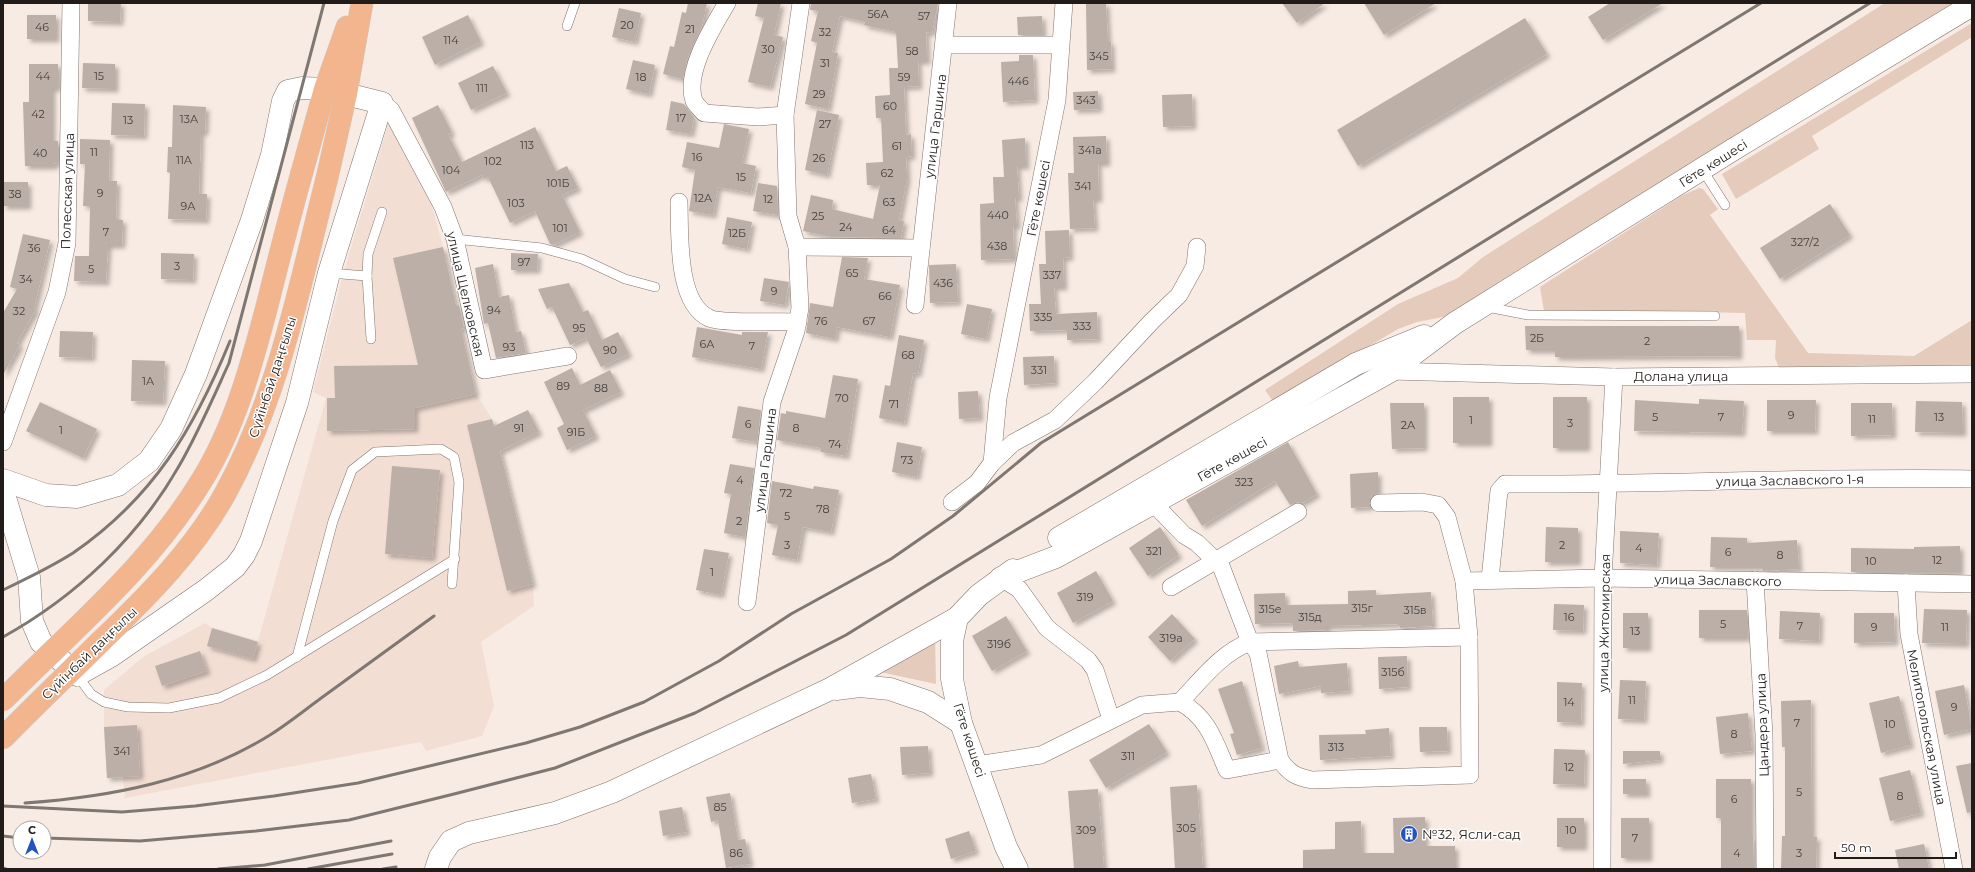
<svg xmlns="http://www.w3.org/2000/svg" width="1975" height="872" viewBox="0 0 1975 872" font-family="Montserrat,sans-serif">
<defs>
<filter id="shadow"><feDropShadow dx="3.5" dy="3.5" stdDeviation="2" flood-color="#0004"/></filter>
</defs>
<rect width="100%" height="100%" fill="#f8ebe3"/>
<path fill="#f3ded3" d="M389 122 432 206 443 247 476 394 492 419 533 584 534 606 481 642 494 706 482 736 426 751 421 742 125 798 123 777 107 778 104 727V690L143 657 205 623 213 628 258 641 326 398 313 392 343 274Z"/>
<g fill="#e5cbbc">
<path d="M1885 3H1964L1443 317 1417 322 1398 329 1274 403 1265 390 1398 304 1458 278 1483 257Z"/>
<path d="M1972 23V37L1812 136 1819 149 1736 199 1722 174Z"/>
<path d="M1699 188 1703 189 1718 209 1710 215 1808 353 1914 356 1972 320V381L1780 370 1775 358 1776 340H1747L1745 313 1662 311H1544L1540 287 1681 196Z"/>
<path d="M935 636 936 684 880 672Z"/>
</g>
<g fill="#bbafa8" filter="url(#shadow)">
<path d="M88 3H121L120 22 88 21Z"/>
<path d="M688 3H707L702 26 687 60 683 79 663 74 670 46 674 47 682 12 686 13Z"/>
<path d="M758 3H781L774 35 783 37 770 87 748 82 764 18 755 16Z"/>
<path d="M811 3 938 4 932 33 926 32 927 61H918L919 86 904 87 906 135 911 134 912 156 906 157 907 178 899 220 904 221 901 238 832 237 803 231 811 195 833 200 832 209 873 219 880 185H867L866 163 883 162 881 118H876L875 96 890 95 889 68H898L896 32 864 25 865 22 840 16 832 52 838 53 828 109 805 104 817 43 811 41 818 11 810 10Z"/>
<path d="M1086 3H1106L1108 42H1111L1112 69 1087 70Z"/>
<path d="M1282 3H1325L1297 23Z"/>
<path d="M1364 3H1436L1384 35Z"/>
<path d="M1610 3H1663L1603 40 1588 17Z"/>
<path d="M619 8 641 13 635 42 612 37Z"/>
<rect x="27" y="15" width="29" height="24"/>
<path d="M468 15 481 42 435 65 422 37Z"/>
<path d="M1042 16 1043 35H1018L1017 17Z"/>
<path d="M1525 18 1547 54 1358 166 1337 130Z"/>
<path d="M1019 55H1033L1035 100 1003 102 1001 62 1019 61Z"/>
<path d="M633 60 655 65 649 94 626 89Z"/>
<path d="M83 63 115 64V89L82 88Z"/>
<path d="M29 64H58V88H52V141H58V164L54 163V166H25L23 102H29Z"/>
<path d="M493 66 507 93 471 110 458 83Z"/>
<path d="M1098 91 1099 109 1074 110 1073 92Z"/>
<path d="M1192 94 1193 126 1163 127 1162 95Z"/>
<path d="M671 101 684 104 694 117 691 134 666 130Z"/>
<path d="M112 103 145 104 144 136 111 135Z"/>
<path d="M173 105 206 107 205 132H201L199 194H207L206 220 168 219 170 173 167 172 168 147H172Z"/>
<path d="M438 105 452 133 448 134 462 162 535 127 556 171 567 166 578 188 562 195 580 232 553 245 550 244 535 211 510 223 488 177 484 179 482 175 446 192 412 118Z"/>
<path d="M817 110 839 115 827 175 805 170Z"/>
<path d="M724 124 749 129 742 163 756 166 751 193 718 187 713 215 689 211 695 170 682 167 687 142 719 148Z"/>
<path d="M1106 136 1107 163H1098L1099 199H1093L1095 228 1070 229 1068 173H1074L1073 137Z"/>
<path d="M1025 138 1026 166H1017L1019 198H1015L1017 226H1013L1014 259 981 260 980 204 994 203 993 177H1004L1002 140Z"/>
<path d="M80 139 110 140 109 181H117L116 219 123 220 122 245H108L106 282 74 281 75 256H89L90 206H83L85 164H80Z"/>
<rect x="3" y="182" width="25" height="24"/>
<path d="M758 183 777 186 778 215 753 211Z"/>
<path d="M1830 204 1850 235 1780 279 1760 248Z"/>
<path d="M727 217 752 222 747 249 722 244Z"/>
<path d="M1069 230 1070 257 1063 258 1064 287H1054L1056 314 1097 312 1098 339 1067 340V330L1030 331 1029 304H1041L1039 264H1046L1045 231Z"/>
<path d="M23 234 50 240 34 309H36L17 343 20 345 3 375V313L17 289 10 287Z"/>
<path d="M443 247 456 306 459 305 464 328 461 329 476 394 415 408V429L327 431V398H335L334 366 418 365 393 258Z"/>
<path d="M161 253 194 254 193 280 161 279Z"/>
<path d="M511 253 538 254 537 270H511Z"/>
<path d="M842 257 868 258 864 279 900 285 890 337 837 327 835 339 806 333 810 303 833 307Z"/>
<path d="M493 264 499 297 509 295 516 332 521 331 526 353 496 358 488 323 484 324 475 268Z"/>
<path d="M956 264 958 302 930 303 929 265Z"/>
<path d="M764 278 789 282 785 305 760 301Z"/>
<path d="M569 283 583 312 588 310 602 340 618 332 629 354 601 367 586 338 570 345 552 307 547 309 538 289Z"/>
<path d="M967 304 992 309 986 339 961 334Z"/>
<path d="M1525 326H1739V356L1555 357V350H1526Z"/>
<path d="M697 327 742 335V332H768L761 369 692 357Z"/>
<path d="M60 331 93 332 92 358 59 357Z"/>
<path d="M899 335 924 340 918 374 913 373 904 423 879 418 885 385 890 386Z"/>
<path d="M1054 356 1055 383 1024 385 1023 357Z"/>
<path d="M132 360 165 361 163 402 131 401Z"/>
<path d="M572 368 580 385 610 370 621 392 583 410 596 436 567 450 557 428 564 424 544 382Z"/>
<path d="M833 375 858 379 846 456 821 452V448L777 440 781 413 786 414V411L825 418Z"/>
<path d="M978 391 980 418 959 419 958 392Z"/>
<rect x="1453" y="397" width="36" height="46"/>
<rect x="1553" y="397" width="34" height="51"/>
<path d="M1699 399 1744 401 1742 433 1634 431 1635 400 1699 404Z"/>
<path d="M1767 400H1816L1815 431H1767Z"/>
<path d="M1916 401 1962 402 1963 433 1915 432Z"/>
<path d="M40 402 97 429 83 458 26 431Z"/>
<path d="M1390 403H1424V448L1392 449Z"/>
<path d="M1851 403H1892L1893 435 1851 436Z"/>
<path d="M738 406 761 410 757 442 732 438Z"/>
<path d="M528 410 539 432 500 451 533 584 507 591 467 425 492 419 494 426Z"/>
<path d="M897 442 922 447 917 477 892 472Z"/>
<path d="M1288 442 1317 494 1302 503 1298 502 1290 505 1275 481 1202 526 1186 500Z"/>
<path d="M730 464 754 468 745 537 724 533 731 494 724 493Z"/>
<path d="M392 466 440 470 432 558 385 554Z"/>
<path d="M1378 472V493L1370 498V507L1351 508 1350 474Z"/>
<path d="M772 481 813 489 814 486 839 490 831 532 803 527 797 560 772 555 778 525 767 523Z"/>
<path d="M1160 527 1179 555 1148 576 1129 548Z"/>
<path d="M1546 527 1578 528V562H1545Z"/>
<path d="M1620 531 1659 533 1657 565 1620 563Z"/>
<path d="M1711 537 1747 538V543L1797 540 1799 569 1763 571V567H1710Z"/>
<path d="M1960 546V572H1851V548L1914 549V547Z"/>
<path d="M704 549 729 553 721 595 696 590Z"/>
<path d="M1096 571 1113 601 1073 623 1057 593Z"/>
<path d="M1376 590V595L1431 592 1433 626 1400 628 1399 624 1327 626V630L1293 631V623L1255 624 1254 594 1285 593 1286 605 1348 604V591Z"/>
<path d="M1554 604 1584 605 1583 631 1553 630Z"/>
<path d="M1924 609 1967 610 1966 644 1922 643Z"/>
<rect x="1699" y="610" width="48" height="28"/>
<path d="M1780 611 1820 613 1819 641 1779 639Z"/>
<rect x="1623" y="613" width="25" height="35"/>
<path d="M1854 613H1894L1895 642 1854 643Z"/>
<path d="M1172 614 1195 639 1170 661 1148 637Z"/>
<path d="M1006 616 1027 651 992 671 972 636Z"/>
<path d="M212 628 258 642 253 659 207 646Z"/>
<path d="M200 651 207 671 162 686 155 666Z"/>
<path d="M1407 656 1408 687 1379 689 1378 657Z"/>
<path d="M1298 661 1299 667 1347 663 1349 691 1321 693V686L1279 694 1274 666Z"/>
<path d="M1620 680 1646 681 1644 720 1618 719Z"/>
<path d="M1242 681 1262 748 1237 755 1230 734 1234 733 1218 689Z"/>
<path d="M1557 682 1582 683 1581 723 1557 722Z"/>
<path d="M1964 685 1972 729 1944 735 1935 691Z"/>
<path d="M1899 696 1911 745 1881 753 1869 703Z"/>
<path d="M1811 700 1812 837H1817L1816 869H1781L1782 836H1785V747H1782L1781 701Z"/>
<path d="M1748 713 1752 751 1720 754 1716 717Z"/>
<path d="M1149 724 1167 752 1106 788 1089 760Z"/>
<path d="M137 725 140 776 107 778 104 727Z"/>
<path d="M1419 727H1447L1448 751 1420 752Z"/>
<path d="M1389 728 1391 756 1320 760 1319 735 1366 734 1365 730Z"/>
<path d="M928 746 930 773 902 775 900 747Z"/>
<path d="M1554 749 1585 750 1584 785 1553 784Z"/>
<path d="M1623 751H1660V760L1623 764Z"/>
<path d="M1972 763V812L1967 813 1956 766Z"/>
<path d="M1910 770 1921 813 1890 821 1879 778Z"/>
<path d="M871 774 876 799 852 803 848 778Z"/>
<path d="M1623 779H1646L1647 794H1623Z"/>
<path d="M1716 779H1751V837H1753L1754 869H1721V818H1716Z"/>
<path d="M1197 785 1203 869H1175L1170 787Z"/>
<path d="M1098 789 1104 869H1074L1068 791Z"/>
<path d="M730 793 738 840 745 839 750 864 726 868 718 820 711 822 706 797Z"/>
<path d="M682 807 687 832 663 836 659 811Z"/>
<path d="M1425 817V846H1455V869H1303V850L1335 849V822L1361 821 1362 853H1394L1393 818Z"/>
<rect x="1557" y="818" width="27" height="29"/>
<rect x="1621" y="818" width="28" height="40"/>
<path d="M969 831 976 851 951 859 945 839Z"/>
<path d="M1924 844 1929 869H1899L1895 850Z"/>
</g>
<g fill="none" stroke-linecap="round" stroke-linejoin="round">
<g stroke="#81756e" stroke-width="10">
<g id="service">
<path d="M567 26 575 3"/>
<path d="M1702 169 1725 205"/>
<path d="M455 239 542 248 582 259 625 279 655 287"/>
<path d="M329 273 367 276"/>
<path d="M1487 307 1528 315 1715 316"/>
<path d="M371 339 367 276 368 254 382 212"/>
<path d="M297 657 333 521 352 470 375 452 441 449 454 457 459 482 452 584"/>
<path d="M77 675 91 694 104 702 128 707 169 708 219 698 267 675 455 559"/>
</g>
</g>
<g stroke="#81756e" stroke-width="18">
<g id="minor">
<path d="M727 3C713 27 684 72 694 101 696 105 701 109 704 113L758 117 785 115"/>
<path d="M945 45H1060"/>
<path d="M382 103 391 110 443 207 455 239 484 370 568 356"/>
<path d="M679 202C680 233 676 303 709 318 721 324 781 321 798 322"/>
<path d="M797 247 921 248"/>
<path d="M915 305 948 3"/>
<path d="M1391 371 1614 377 1972 374"/>
<path d="M3 442 57 292 67 243 71 3"/>
<path d="M992 463 998 398 1057 100 1064 3"/>
<path d="M952 502 977 483 992 463 1013 443 1055 420 1095 382 1152 321 1179 295 1195 266 1197 247"/>
<path d="M1153 503 1184 535 1197 543 1221 566 1250 642 1258 653 1280 760C1289 773 1296 777 1312 780L1470 775 1469 637 1464 581 1447 517 1438 505 1422 502 1379 503"/>
<path d="M1001 578 1019 589 1047 628 1088 660 1095 670 1111 719"/>
<path d="M1490 579 1499 491 1505 484C1661 485 1816 476 1972 479"/>
<path d="M1755 580 1764 735 1765 869"/>
<path d="M1464 581 1603 578 1972 584"/>
<path d="M1906 583 1909 634 1954 869"/>
<path d="M1171 587 1298 512"/>
<path d="M747 602 772 402 796 331 800 308 797 247 788 216 785 115 801 3"/>
<path d="M1180 702C1208 717 1215 742 1227 770L1280 760"/>
<path d="M977 765 1041 755 1142 705 1180 702C1201 680 1221 653 1250 642L1469 637"/>
<path d="M1602 869 1603 578 1614 377"/>
</g>
</g>
<g stroke="#81756e" stroke-width="23">
<g id="tertiary">
<path d="M3 480 46 495 77 497 118 485 149 461 171 429 196 374 252 220 272 155 283 101 288 91 302 88 325 89"/>
<path d="M3 491 29 577 32 621 41 642 77 675 111 656 206 590 235 567 244 555 251 541 297 403 329 273 382 103 346 94"/>
<path d="M836 689 860 686 890 689 928 702 961 723"/>
<path d="M436 869 440 857 451 841 469 833 555 813 612 792 828 690 957 618"/>
</g>
</g>
<g stroke="#81756e" stroke-width="23">
<g id="secondary">
<path d="M1059 538 1356 364 1424 336"/>
<path d="M1013 570 979 595 957 618 952 641V679L961 723 1006 847 1017 869"/>
<path d="M1001 578 1056 557 1391 371 1455 323 1734 149 1972 5"/>
</g>
</g>
<g stroke="#cecdcd" stroke-width="23">
<g id="primary">
<path d="M302 172 325 89 347 27"/>
<path d="M327 178 346 94 362 3"/>
</g>
</g>
<use href="#service" stroke="#fff" stroke-width="9"/>
<use href="#minor" stroke="#fff" stroke-width="17"/>
<use href="#tertiary" stroke="#fff" stroke-width="22"/>
<use href="#secondary" stroke="#fff" stroke-width="22"/>
<use href="#primary" stroke="#f2b58d" stroke-width="22"/>
<g stroke="#7f7772" stroke-width="3">
<path d="M3 590C26 579 51 567 73 553 153 498 194 429 230 341"/>
<path d="M3 637C75 597 138 538 179 466 198 433 213 398 229 363L324 3"/>
<path d="M25 803C110 797 196 781 270 735 289 723 306 709 324 696 361 669 397 643 434 616"/>
<path d="M3 806 122 812 195 806 274 796 358 783 526 743 580 727 644 702 719 661 791 614 891 559 953 516 1041 443 1761 3"/>
<path d="M3 836 20 838"/>
<path d="M44 838 140 841 256 831 349 820 454 794 555 768 695 713 846 635 1870 3"/>
<path d="M3 868 6 869"/>
<path d="M218 869 265 865 391 841"/>
<path d="M308 869 392 854"/>
<path d="M383 869 396 867"/>
</g>
<g stroke="#cecdcd" stroke-width="23" stroke-linecap="butt">
<g id="primary-bridge">
<path d="M3 700C73 629 150 566 202 480 235 427 252 363 268 302 279 258 290 215 302 172"/>
<path d="M3 738C35 705 68 674 100 642 147 597 195 549 226 492 279 395 300 284 327 178"/>
</g>
</g>
<use href="#primary-bridge" stroke="#f2b58d" stroke-width="22"/>
</g>
<defs>
<g id="building-disc" transform="scale(0.9)"><circle r="9.5" fill="#2652c0" stroke="#fff"/><path d="M-4-6H4V6H1V3H-1V6H-4ZM-2.5-4.3h1.7v1.8h-1.7ZM.8-4.3h1.7v1.8H.8ZM-2.5-1h1.7V.8h-1.7ZM.8-1h1.7V.8H.8Z" fill="#fff"/></g>
</defs>
<g fill-rule="evenodd">
<use href="#building-disc" x="1409" y="834"/>
</g>
<g text-anchor="middle" stroke-width="3" stroke-linejoin="round" paint-order="stroke">
<g font-size="11" fill="#48413e">
<text x="878" y="18">56А</text>
<text x="924" y="20">57</text>
<text x="627" y="29">20</text>
<text x="42" y="31">46</text>
<text x="690" y="33">21</text>
<text x="825" y="36">32</text>
<text x="451" y="44">114</text>
<text x="768" y="53">30</text>
<text x="912" y="55">58</text>
<text x="1099" y="60">345</text>
<text x="825" y="67">31</text>
<text x="43" y="80">44</text>
<text x="99" y="80">15</text>
<text x="641" y="81">18</text>
<text x="904" y="81">59</text>
<text x="1018" y="85">446</text>
<text x="482" y="92">111</text>
<text x="819" y="98">29</text>
<text x="1086" y="104">343</text>
<text x="890" y="110">60</text>
<text x="38" y="118">42</text>
<text x="681" y="122">17</text>
<text x="189" y="123">13А</text>
<text x="128" y="124">13</text>
<text x="825" y="128">27</text>
<text x="527" y="149">113</text>
<text x="897" y="150">61</text>
<text x="1090" y="154">341а</text>
<text x="94" y="156">11</text>
<text x="40" y="157">40</text>
<text x="697" y="161">16</text>
<text x="819" y="162">26</text>
<text x="184" y="164">11А</text>
<text x="493" y="165">102</text>
<text x="451" y="174">104</text>
<text x="887" y="177">62</text>
<text x="741" y="181">15</text>
<text x="558" y="187">101Б</text>
<text x="1083" y="190">341</text>
<text x="100" y="197">9</text>
<text x="15" y="198">38</text>
<text x="703" y="202">12А</text>
<text x="768" y="203">12</text>
<text x="889" y="206">63</text>
<text x="516" y="207">103</text>
<text x="188" y="210">9А</text>
<text x="998" y="219">440</text>
<text x="818" y="220">25</text>
<text x="846" y="231">24</text>
<text x="560" y="232">101</text>
<text x="889" y="234">64</text>
<text x="106" y="236">7</text>
<text x="737" y="237">12Б</text>
<text x="1805" y="246">327/2</text>
<text x="997" y="250">438</text>
<text x="34" y="252">36</text>
<text x="524" y="266">97</text>
<text x="177" y="270">3</text>
<text x="91" y="273">5</text>
<text x="852" y="277">65</text>
<text x="1052" y="279">337</text>
<text x="26" y="283">34</text>
<text x="943" y="287">436</text>
<text x="774" y="295">9</text>
<text x="885" y="300">66</text>
<text x="494" y="314">94</text>
<text x="19" y="315">32</text>
<text x="1043" y="321">335</text>
<text x="821" y="325">76</text>
<text x="869" y="325">67</text>
<text x="1082" y="330">333</text>
<text x="579" y="332">95</text>
<text x="1537" y="342">2Б</text>
<text x="1647" y="345">2</text>
<text x="707" y="348">6А</text>
<text x="752" y="350">7</text>
<text x="509" y="351">93</text>
<text x="610" y="354">90</text>
<text x="908" y="359">68</text>
<text x="1039" y="374">331</text>
<text x="148" y="385">1А</text>
<text x="563" y="390">89</text>
<text x="601" y="392">88</text>
<text x="842" y="402">70</text>
<text x="894" y="408">71</text>
<text x="1791" y="419">9</text>
<text x="1655" y="421">5</text>
<text x="1721" y="421">7</text>
<text x="1939" y="421">13</text>
<text x="1872" y="423">11</text>
<text x="1471" y="424">1</text>
<text x="1570" y="427">3</text>
<text x="748" y="428">6</text>
<text x="1408" y="429">2А</text>
<text x="519" y="432">91</text>
<text x="796" y="432">8</text>
<text x="61" y="434">1</text>
<text x="576" y="436">91Б</text>
<text x="835" y="448">74</text>
<text x="907" y="464">73</text>
<text x="740" y="484">4</text>
<text x="1244" y="486">323</text>
<text x="786" y="497">72</text>
<text x="823" y="513">78</text>
<text x="787" y="520">5</text>
<text x="739" y="525">2</text>
<text x="787" y="549">3</text>
<text x="1562" y="549">2</text>
<text x="1639" y="552">4</text>
<text x="1154" y="555">321</text>
<text x="1728" y="556">6</text>
<text x="1780" y="559">8</text>
<text x="1937" y="564">12</text>
<text x="1871" y="565">10</text>
<text x="712" y="576">1</text>
<text x="1085" y="601">319</text>
<text x="1362" y="612">315г</text>
<text x="1270" y="613">315е</text>
<text x="1415" y="614">315в</text>
<text x="1310" y="621">315д</text>
<text x="1569" y="621">16</text>
<text x="1723" y="628">5</text>
<text x="1800" y="630">7</text>
<text x="1874" y="631">9</text>
<text x="1945" y="631">11</text>
<text x="1635" y="635">13</text>
<text x="1171" y="642">319а</text>
<text x="999" y="648">319б</text>
<text x="1393" y="676">315б</text>
<text x="1632" y="704">11</text>
<text x="1569" y="706">14</text>
<text x="1954" y="711">9</text>
<text x="1797" y="727">7</text>
<text x="1890" y="728">10</text>
<text x="1734" y="738">8</text>
<text x="1336" y="751">313</text>
<text x="122" y="755">341</text>
<text x="1128" y="760">311</text>
<text x="1569" y="771">12</text>
<text x="1799" y="796">5</text>
<text x="1900" y="800">8</text>
<text x="1734" y="803">6</text>
<text x="720" y="811">85</text>
<text x="1186" y="832">305</text>
<text x="1086" y="834">309</text>
<text x="1571" y="834">10</text>
<text x="1635" y="842">7</text>
<text x="736" y="857">86</text>
<text x="1737" y="857">4</text>
<text x="1799" y="857">3</text>
</g>
<g font-size="13" fill="#211c1a" stroke="#fff">
<text transform="translate(935 126) rotate(-83)" y="5">улица Гаршина</text>
<text transform="translate(1713 163) rotate(-32)" y="5">Гёте көшесі</text>
<text transform="translate(67 191) rotate(-88)" y="5">Полесская улица</text>
<text transform="translate(1038 198) rotate(-79)" y="5">Гёте көшесі</text>
<text transform="translate(466 294) rotate(77)" y="5">улица Щелковская</text>
<text x="1681" y="381">Долана улица</text>
<text transform="translate(272 377) rotate(-72)" y="5">Сүйінбай даңғылы</text>
<text transform="translate(1232 459) rotate(-29)" y="5">Гёте көшесі</text>
<text transform="translate(765 460) rotate(-83)" y="5">улица Гаршина</text>
<text transform="translate(1790 480) rotate(-1)" y="5">улица Заславского 1-я</text>
<text transform="translate(1718 580) rotate(1)" y="5">улица Заславского</text>
<text transform="translate(1604 623) rotate(-89)" y="5">улица Житомирская</text>
<text transform="translate(89 653) rotate(-44)" y="5">Сүйінбай даңғылы</text>
<text transform="translate(1762 725) rotate(-92)" y="5">Цандера улица</text>
<text transform="translate(1927 727) rotate(79)" y="5">Мелитопольская улица</text>
<text transform="translate(970 740) rotate(72)" y="5">Гёте көшесі</text>
</g>
<g font-size="13" fill="#211c1a" stroke="#fff" text-anchor="start">
<text x="1422" y="839">№32, Ясли-сад</text>
</g>
</g>
<rect width="1975" height="872" fill="none" stroke="#211c1a" stroke-width="8"/>
<g transform="translate(32 840)"><circle r="19" fill="#ffffff" stroke="#a6a4a3"/>
<path d="M0-3L7 15L0 10L-7 15Z" fill="#2652c0"/>
<text y="-6" font-size="11" font-weight="bold" text-anchor="middle" fill="#211c1a">С</text>
</g>
<path d="M1835 852v6h121v-6" fill="none" stroke="#211c1a" stroke-width="2"/>
<text x="1841" y="852" font-size="12" fill="#211c1a" stroke="#ffffff" stroke-width="3" paint-order="stroke">50 m</text>
</svg>
